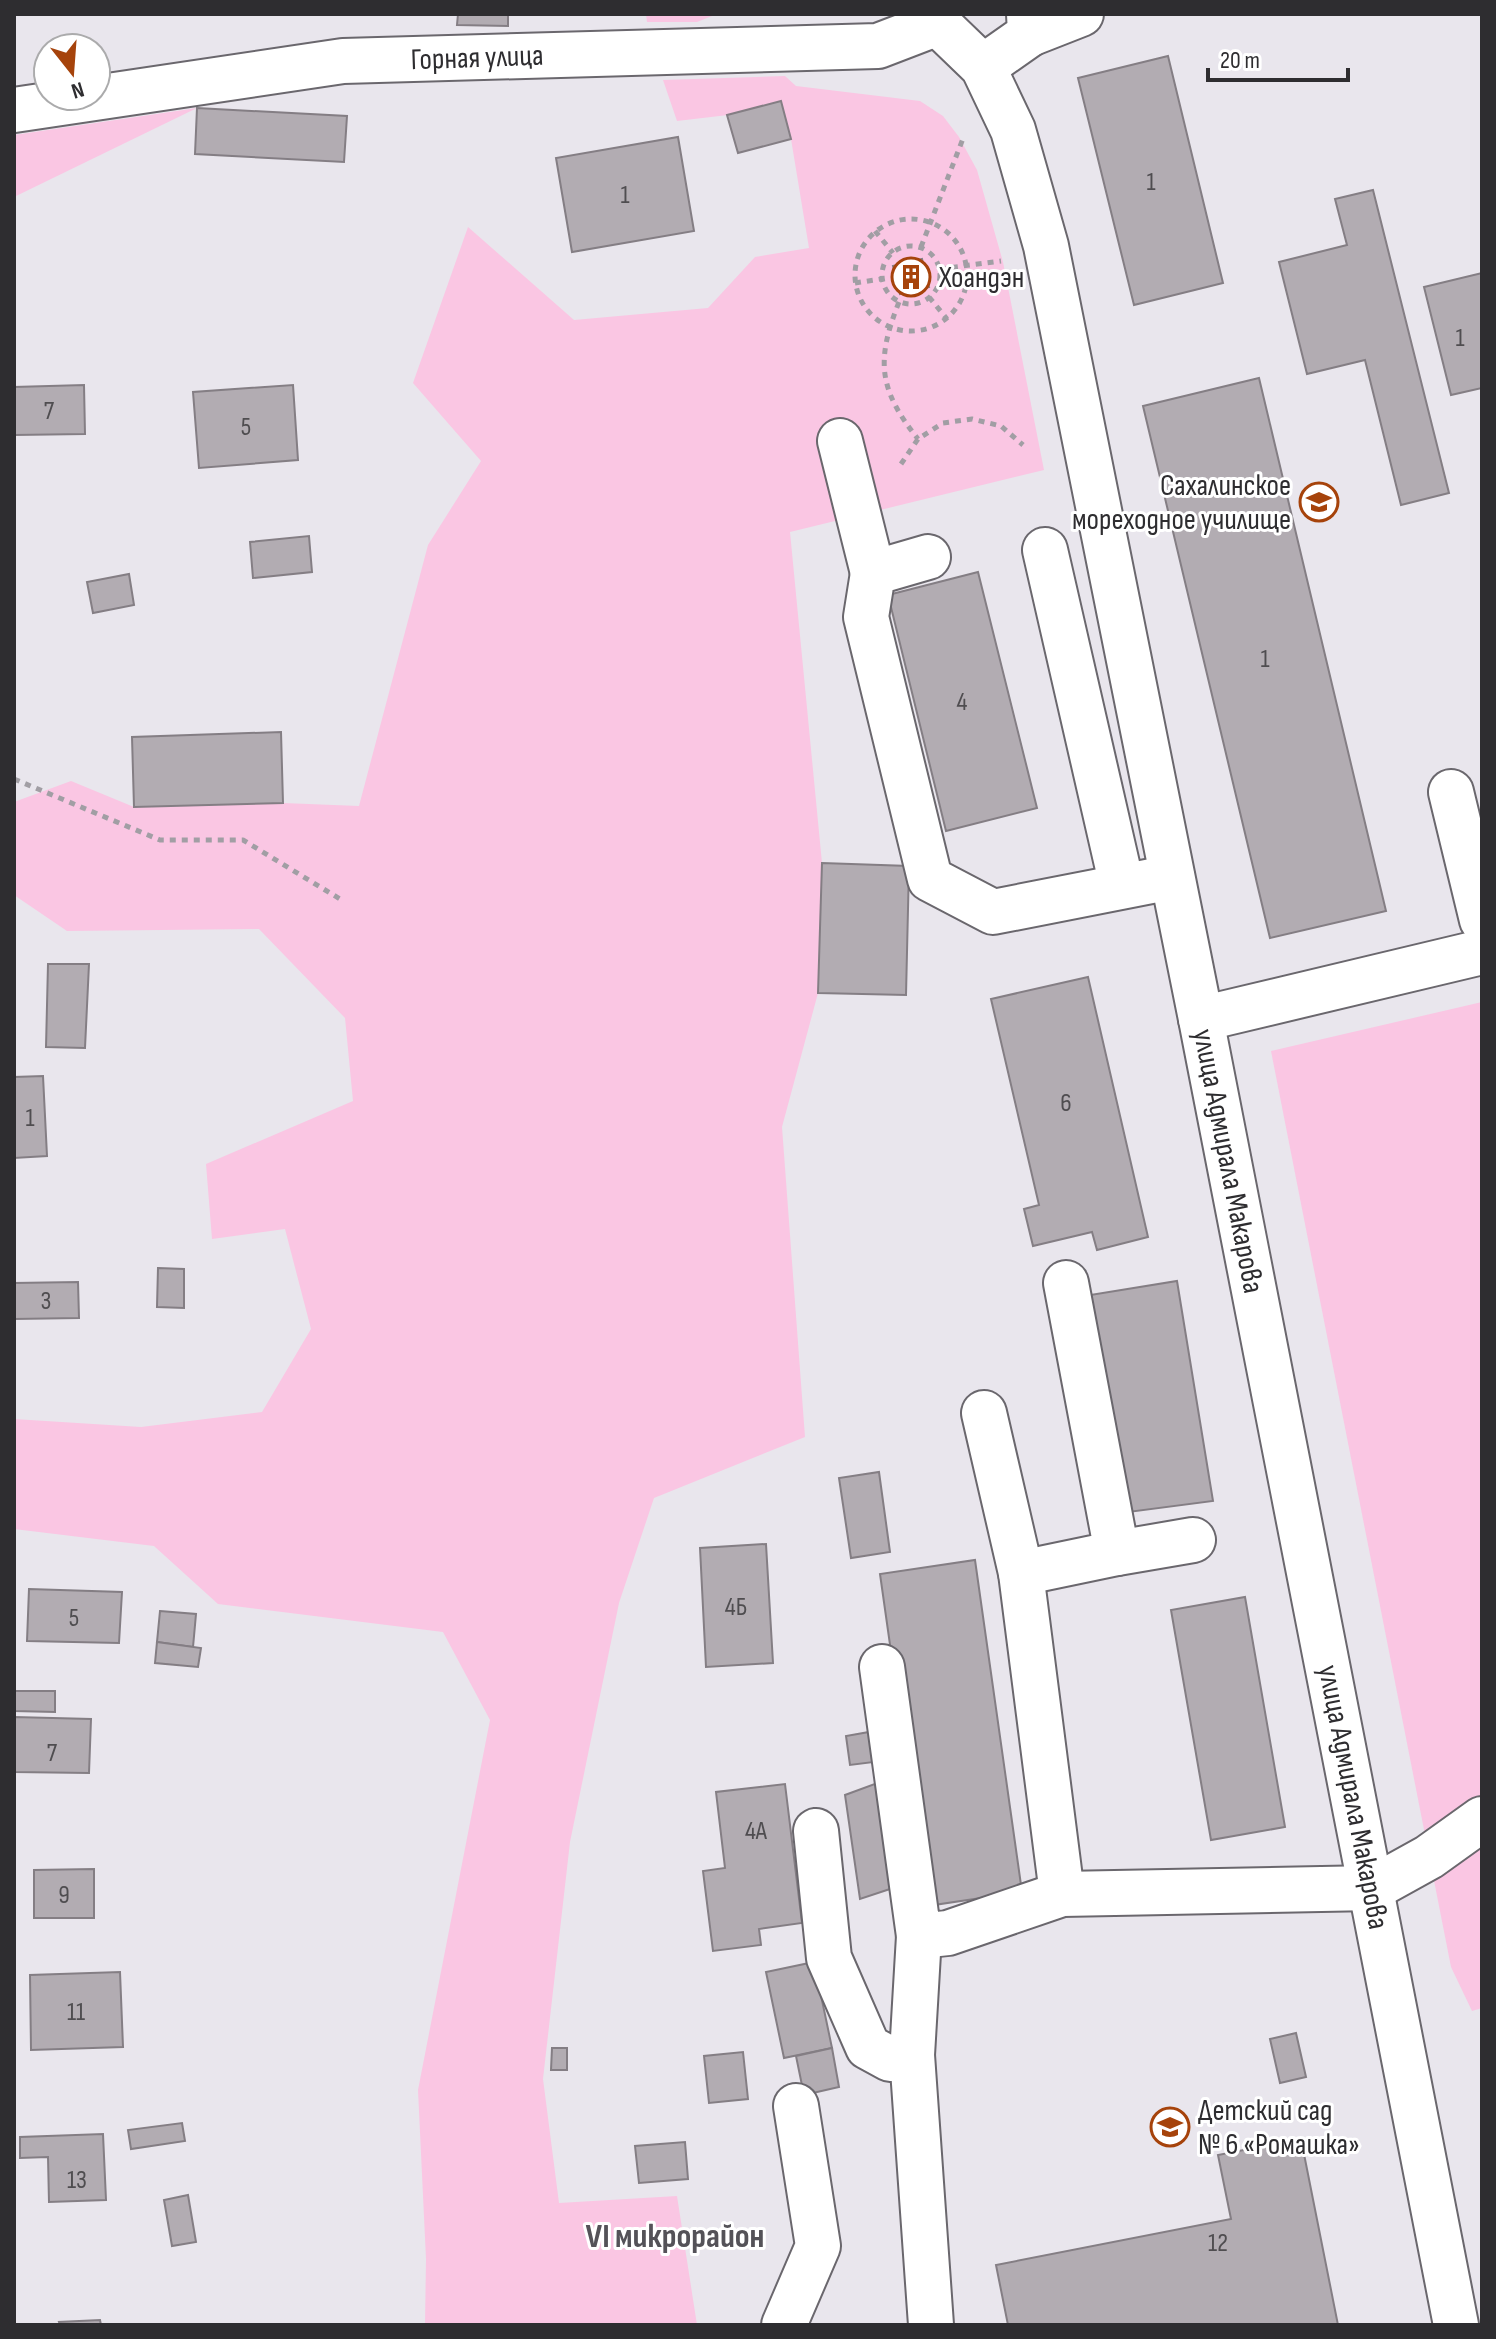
<svg xmlns="http://www.w3.org/2000/svg" width="1496" height="2339" viewBox="0 0 1496 2339" font-family="'Sofia Sans Condensed',sans-serif">
<rect width="100%" height="100%" fill="#e9e6ed"/>
<g fill="#fac6e3">
<path d="M646 14H717L697 22H647Z"/>
<path d="M785 76 796 86 920 101 943 116 959 137 977 170 1003 262 1044 470 790 532 822 863 818 993 782 1127 805 1437 654 1498 619 1603 570 1842 543 2079 559 2203 677 2196 697 2325H425L426 2259 418 2090 490 1720 443 1632 218 1604 154 1546 14 1529V1419L141 1427 262 1412 311 1329 285 1229 212 1239 206 1164 353 1101 345 1018 259 929 67 931 14 895V802L71 781 134 807 283 803 359 806 428 545 481 461 413 383 468 227 574 320 708 308 755 257 809 248 791 139 781 101 728 115 677 121 663 80Z"/>
<path d="M197 108 14 197V135Z"/>
<path d="M1482 1002V2008L1472 2011 1451 1967 1271 1051Z"/>
</g>
<g fill="#b2acb2" stroke="#847e84" stroke-width="2">
<path d="M458 14H508V26L457 25Z"/>
<path d="M1168 56 1223 283 1134 305 1078 78Z"/>
<path d="M781 101 791 139 738 153 727 115Z"/>
<path d="M197 108 347 116 344 162 195 154Z"/>
<path d="M678 137 694 231 572 252 556 158Z"/>
<path d="M1373 190 1449 493 1401 505 1365 360 1307 374 1279 262 1347 245 1335 199Z"/>
<path d="M922 259 929 287 900 294 893 266Z"/>
<path d="M1482 273V388L1451 395 1424 287Z"/>
<path d="M1259 378 1386 911 1270 938 1143 406Z"/>
<path d="M84 385 85 434 14 435V387Z"/>
<path d="M293 385 298 460 199 468 193 392Z"/>
<path d="M309 536 312 572 253 578 250 542Z"/>
<path d="M978 572 1037 808 946 831 888 595Z"/>
<path d="M129 574 134 605 93 613 87 582Z"/>
<path d="M281 732 283 803 134 807 132 737Z"/>
<path d="M822 863 909 866 906 995 818 993Z"/>
<path d="M48 964H89L85 1048 46 1047Z"/>
<path d="M1088 977 1148 1237 1097 1250 1092 1232 1033 1246 1024 1209 1039 1205 991 999Z"/>
<path d="M43 1076 47 1156 14 1158V1077Z"/>
<path d="M158 1268 184 1269V1308L157 1307Z"/>
<path d="M1177 1281 1213 1501 1121 1513 1084 1296Z"/>
<path d="M78 1282 79 1318 14 1319V1283Z"/>
<path d="M879 1472 890 1552 851 1558 839 1478Z"/>
<path d="M766 1544 773 1663 706 1667 700 1548Z"/>
<path d="M975 1560 1022 1892 927 1906 880 1574Z"/>
<path d="M29 1589 122 1592 119 1643 27 1641Z"/>
<path d="M1245 1597 1285 1827 1211 1840 1171 1610Z"/>
<path d="M160 1611 196 1614 193 1647 157 1642Z"/>
<path d="M157 1642 201 1648 198 1667 155 1663Z"/>
<path d="M14 1691H55V1712L14 1711Z"/>
<path d="M14 1717 91 1719 89 1773 14 1772Z"/>
<path d="M869 1732 874 1762 850 1765 846 1736Z"/>
<path d="M880 1782 896 1887 860 1899 845 1795Z"/>
<path d="M785 1784 802 1923 759 1929 761 1945 713 1951 703 1871 725 1868 716 1792Z"/>
<path d="M94 1869V1918H34V1870Z"/>
<path d="M814 1962 832 2048 784 2058 766 1972Z"/>
<path d="M120 1972 123 2047 31 2050 30 1975Z"/>
<path d="M1296 2033 1306 2077 1280 2083 1270 2039Z"/>
<path d="M552 2048H567V2070H551Z"/>
<path d="M832 2048 839 2087 804 2095 796 2056Z"/>
<path d="M743 2052 748 2099 709 2103 704 2056Z"/>
<path d="M182 2123 185 2141 131 2149 128 2130Z"/>
<path d="M103 2134 106 2200 49 2202 48 2157 20 2158V2137Z"/>
<path d="M1301 2139 1338 2325H1008L996 2265 1231 2219 1218 2155Z"/>
<path d="M685 2142 688 2179 639 2183 635 2146Z"/>
<path d="M188 2195 196 2242 172 2246 164 2200Z"/>
<path d="M100 2320 101 2325H60L59 2322Z"/>
</g>
<g fill="none" stroke-linecap="round" stroke-linejoin="round">
<g stroke="#6a676d" stroke-width="48">
<g id="minor">
<path d="M1030 34 1081 14"/>
<path d="M983 67 1030 34 1029 14"/>
<path d="M14 110 343 61 878 46 938 23"/>
<path d="M840 441 873 573"/>
<path d="M1045 550 1122 886"/>
<path d="M928 557 873 573 866 617 930 879 993 912 1172 877"/>
<path d="M1451 792 1482 920"/>
<path d="M1201 1019 1482 952"/>
<path d="M984 1413 1021 1573 1062 1894"/>
<path d="M1117 1553 1193 1540"/>
<path d="M1021 1573 1117 1553 1066 1283"/>
<path d="M882 1667 919 1936 948 1933 1062 1894 1373 1888 1429 1857 1482 1819"/>
<path d="M816 1831 829 1958 868 2047 890 2059 912 2055 919 1936"/>
<path d="M912 2055 931 2325"/>
<path d="M784 2325 818 2246 796 2106"/>
</g>
</g>
<g stroke="#6a676d" stroke-width="48">
<path id="major" d="M928 14 983 67 1013 130 1046 246 1201 1019 1456 2325"/>
</g>
<g stroke="#a19ea4" stroke-width="5" stroke-dasharray="6 6" stroke-linecap="butt">
<circle cx="911" cy="275" r="56"/>
<path d="M875 231 893 253"/>
<circle cx="911" cy="275" r="29"/>
<path d="M921 247 964 136"/>
<path d="M940 269 1001 261"/>
<path d="M855 283 881 279"/>
<path d="M929 297 947 319"/>
<path d="M899 302C876 360 878 389 918 439"/>
<path d="M901 464 918 439 943 423 972 419 1001 426 1023 445"/>
<path d="M14 779 160 840H243L340 899"/>
</g>
<use href="#minor" stroke="#fff" stroke-width="44"/>
<use href="#major" stroke="#fff" stroke-width="44"/>
</g>
<defs>
<g id="building-ring" transform="scale(2)"><circle r="9.5" fill="#fff" stroke="#a6430b" stroke-width="1.5"/><path d="M-4-6H4V6H1V3H-1V6H-4ZM-2.5-4.3h1.7v1.8h-1.7ZM.8-4.3h1.7v1.8H.8ZM-2.5-1h1.7V.8h-1.7ZM.8-1h1.7V.8H.8Z" fill="#a6430b"/></g>
<g id="university-ring" transform="scale(2)"><circle r="9.5" fill="#fff" stroke="#a6430b" stroke-width="1.5"/><path d="M0-5L7-2L0 1L-7-2ZM-4 1L0 2.5L4 1V4Q0 6-4 4Z" fill="#a6430b"/></g>
<g id="school-ring" transform="scale(2)"><circle r="9.5" fill="#fff" stroke="#a6430b" stroke-width="1.5"/><path d="M0-5L7-2L0 1L-7-2ZM-4 1L0 2.5L4 1V4Q0 6-4 4Z" fill="#a6430b"/></g>
</defs>
<g fill-rule="evenodd">
<use href="#building-ring" x="911" y="277"/>
<use href="#university-ring" x="1319" y="502"/>
<use href="#school-ring" x="1170" y="2127"/>
</g>
<g text-anchor="middle" stroke-width="6" stroke-linejoin="round" paint-order="stroke">
<g font-size="26" fill="#4f4d50">
<text x="1151" y="190">1</text>
<text x="625" y="203">1</text>
<text x="1460" y="346">1</text>
<text x="49" y="419">7</text>
<text x="246" y="435">5</text>
<text x="1265" y="667">1</text>
<text x="962" y="710">4</text>
<text x="1066" y="1111">6</text>
<text x="30" y="1126">1</text>
<text x="46" y="1309">3</text>
<text x="736" y="1615">4Б</text>
<text x="74" y="1626">5</text>
<text x="52" y="1761">7</text>
<text x="756" y="1839">4А</text>
<text x="64" y="1903">9</text>
<text x="76" y="2020">11</text>
<text x="77" y="2188">13</text>
<text x="1218" y="2251">12</text>
</g>
<g font-size="30" fill="#2e2d30" stroke="#fff">
<text transform="translate(477 57) rotate(-2)" y="10">Горная улица</text>
<text transform="translate(1229 1161) rotate(79)" y="10">улица Адмирала Макарова</text>
<text transform="translate(1354 1797) rotate(79)" y="10">улица Адмирала Макарова</text>
</g>
<g font-size="30" fill="#2e2d30" stroke="#fff" text-anchor="start">
<text x="939" y="287">Хоандэн</text>
<text x="1291" y="495" text-anchor="end">Сахалинское<tspan x="1291" dy="34">мореходное училище</tspan></text>
<text x="1198" y="2120">Детский сад<tspan x="1198" dy="34">№ 6 «Ромашка»</tspan></text>
</g>
<g font-size="34" font-weight="bold" fill="#545258" stroke="#fff">
<text x="675" y="2247">VI микрорайон</text>
</g>
</g>
<rect width="1496" height="2339" fill="none" stroke="#2e2d30" stroke-width="32"/>
<g transform="translate(72 72) rotate(163)"><circle r="38" fill="#ffffff" stroke="#ababac" stroke-width="2"/>
<path d="M0-6L14 30L0 20L-14 30Z" fill="#a6430b"/>
<text y="-12" font-size="22" font-weight="bold" text-anchor="middle" fill="#2e2d30">N</text>
</g>
<path d="M1208 68v12h140v-12" fill="none" stroke="#2e2d30" stroke-width="4"/>
<text x="1220" y="68" font-size="24" fill="#2e2d30" stroke="#ffffff" stroke-width="6" paint-order="stroke">20 m</text>
</svg>
